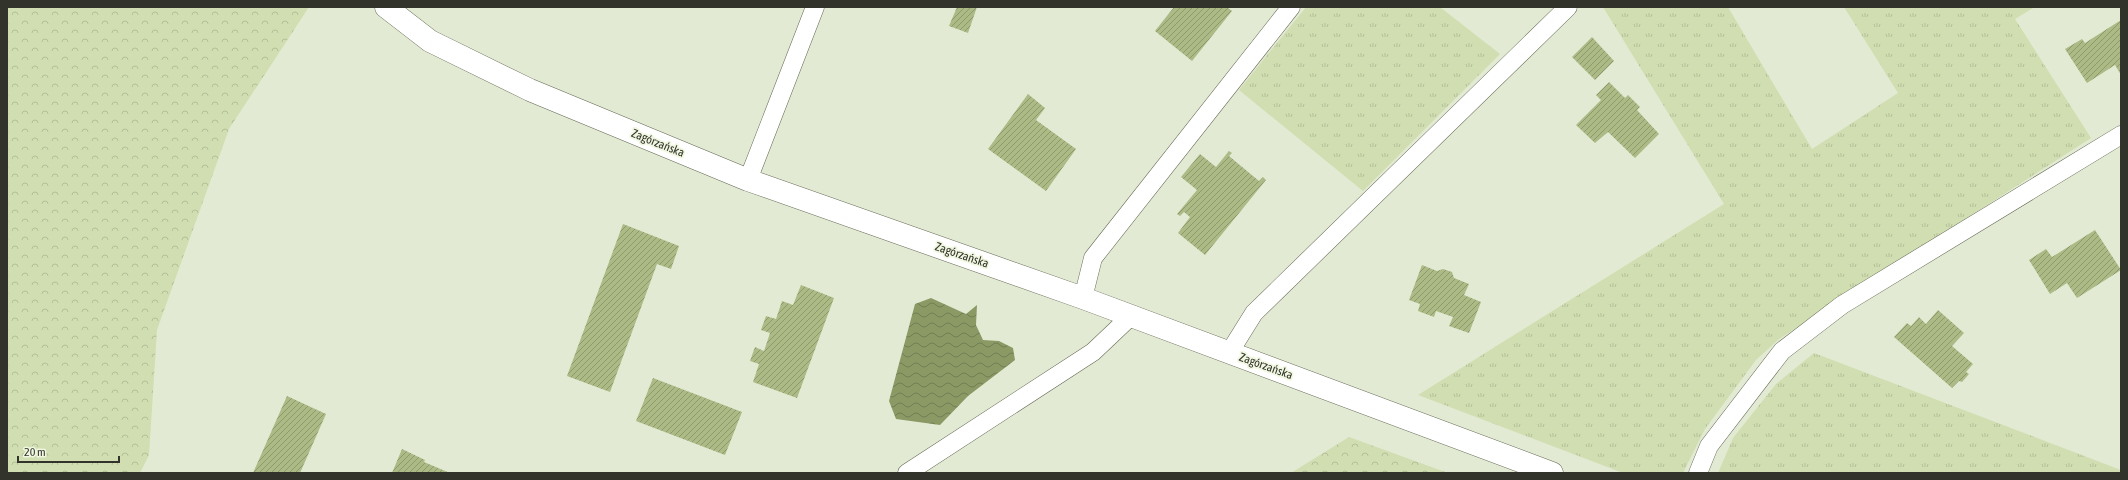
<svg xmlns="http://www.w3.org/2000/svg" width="2128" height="480" viewBox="0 0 2128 480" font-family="'Asap Condensed',sans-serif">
<defs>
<pattern id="grass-tufts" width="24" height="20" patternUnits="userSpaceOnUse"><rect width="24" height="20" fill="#d1deb1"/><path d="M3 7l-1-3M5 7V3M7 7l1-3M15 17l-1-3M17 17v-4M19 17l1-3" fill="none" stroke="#b4bf98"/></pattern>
<pattern id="forest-crowns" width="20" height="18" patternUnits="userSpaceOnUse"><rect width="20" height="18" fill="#d1deb1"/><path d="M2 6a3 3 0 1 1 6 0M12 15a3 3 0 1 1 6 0" fill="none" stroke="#b4bf98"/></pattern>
<pattern id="water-waves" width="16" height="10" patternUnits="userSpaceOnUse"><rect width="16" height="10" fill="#8b9965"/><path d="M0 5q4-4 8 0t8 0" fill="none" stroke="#727e53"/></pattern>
<pattern id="building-hatch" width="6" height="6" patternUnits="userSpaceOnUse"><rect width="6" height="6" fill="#acba85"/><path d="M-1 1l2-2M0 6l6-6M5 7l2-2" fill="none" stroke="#8d986d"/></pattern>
</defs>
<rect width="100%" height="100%" fill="#e3ead3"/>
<g fill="url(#grass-tufts)">
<path d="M1306 7H1440L1500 54 1363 191 1239 90Z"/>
<path d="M1603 7H1728L1812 149 1898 93 1844 7H2035L2015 19 2091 138 1779 339 1756 360 1705 429 1683 473H1623L1418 395 1724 204Z"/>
<path d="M1814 353 2121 470V473H1718L1733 438 1776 384Z"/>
</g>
<g fill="url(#forest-crowns)">
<path d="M7 7H309L229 129 157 330 149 455 140 473H7Z"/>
<path d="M1349 437 1448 473H1291Z"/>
</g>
<path fill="url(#water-waves)" d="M931 298 966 314 977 305 976 325 983 340 999 341 1013 348 1015 360 968 396 940 425 896 419 889 401 915 304Z"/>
<g fill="url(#building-hatch)">
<path d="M957 7H977L968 33 949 26Z"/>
<path d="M1174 7H1227L1232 11 1192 61 1155 31Z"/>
<path d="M2121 20V75L2115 65 2087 83 2065 49 2082 39 2085 43Z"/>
<path d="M1592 37 1614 61 1595 80 1572 57Z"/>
<path d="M1609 82 1625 98 1628 95 1640 107 1637 110 1659 134 1635 158 1608 132 1595 143 1576 125 1601 100 1596 95Z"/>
<path d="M1028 94 1045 108 1036 120 1076 149 1046 191 988 149Z"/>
<path d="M1229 151 1232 153 1229 156 1259 181 1263 177 1266 180 1205 255 1178 233 1190 217 1184 212 1180 216 1177 214 1197 190 1181 177 1200 154 1216 167Z"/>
<path d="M623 224 679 246 671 269 657 264 610 392 567 376Z"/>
<path d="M2095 230 2121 270 2077 298 2067 283 2050 294 2029 260 2046 249 2052 257Z"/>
<path d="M1422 265 1437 271 1443 269 1452 272 1454 278 1469 284 1464 295 1481 302 1469 333 1449 326 1453 317 1436 311 1434 317 1418 311 1420 304 1409 300Z"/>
<path d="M801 285 834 298 797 398 753 382 759 364 750 361 755 347 764 351 770 333 761 330 766 316 776 319 782 301 793 305Z"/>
<path d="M1938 310 1964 333 1952 346 1973 364 1966 372 1969 374 1962 382 1959 381 1952 388 1894 337 1907 323 1911 326 1919 317 1926 324Z"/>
<path d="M653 378 742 412 725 455 636 421Z"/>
<path d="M287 396 326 414 300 473H253Z"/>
<path d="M402 449 425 460 424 462 450 473H392Z"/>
</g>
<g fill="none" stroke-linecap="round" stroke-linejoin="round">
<g stroke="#636955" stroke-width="19">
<g id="lane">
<path d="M748 180 815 7"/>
<path d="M1083 298 1093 258 1291 7"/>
<path d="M1229 353 1254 313 1568 7"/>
<path d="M907 473 1093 352 1131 316"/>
<path d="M1698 473 1709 446 1782 351 1842 305 2121 135"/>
</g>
</g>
<g stroke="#636955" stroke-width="23">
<path id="street" d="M386 7 430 41 530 90 748 180 1083 298 1552 473"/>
</g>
<use href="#lane" stroke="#fff" stroke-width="18"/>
<use href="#street" stroke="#fff" stroke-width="22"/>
</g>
<g text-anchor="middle" stroke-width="3.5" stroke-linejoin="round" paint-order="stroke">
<g font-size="12" fill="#32342b" stroke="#f0f7e0">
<text transform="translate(658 143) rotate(22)" y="4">Zagórzańska</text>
<text transform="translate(962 255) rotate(19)" y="4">Zagórzańska</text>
<text transform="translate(1266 366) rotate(20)" y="4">Zagórzańska</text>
</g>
</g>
<rect width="2128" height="480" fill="none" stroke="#32342b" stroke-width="16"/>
<path d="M18 456v6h101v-6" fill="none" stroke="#32342b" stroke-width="2"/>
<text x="24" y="456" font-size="12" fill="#32342b" stroke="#f0f7e0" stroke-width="3" paint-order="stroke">20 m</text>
</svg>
